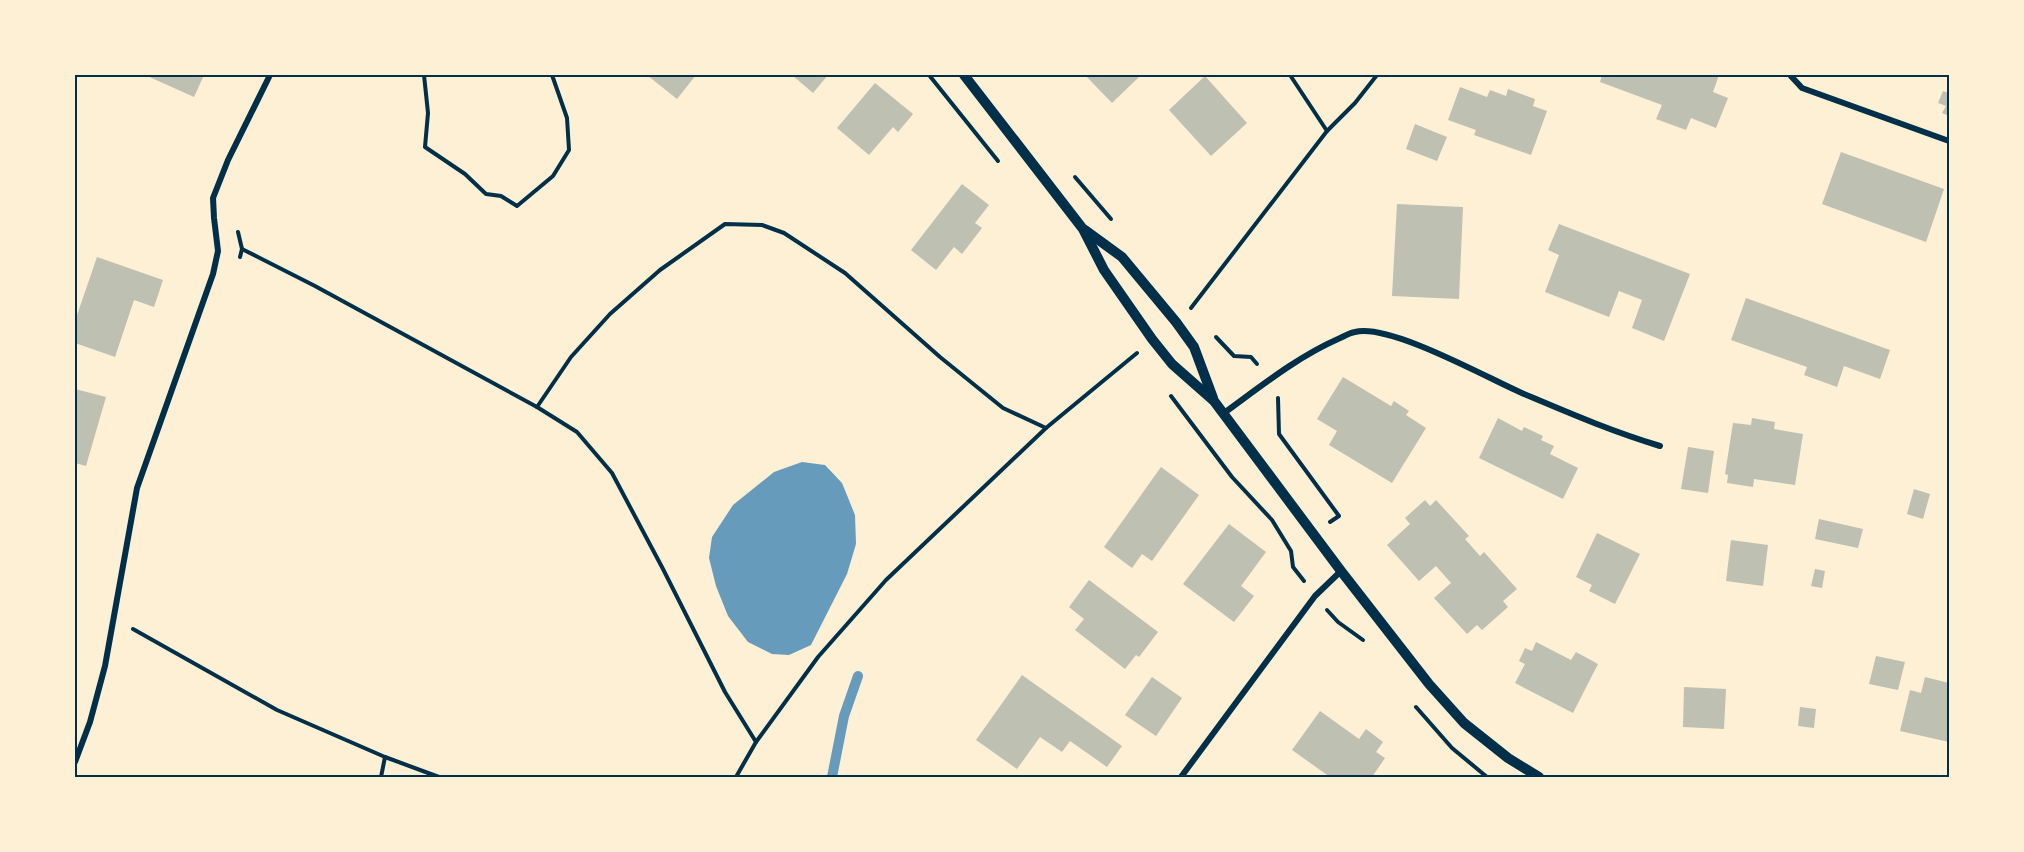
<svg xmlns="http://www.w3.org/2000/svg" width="2024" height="852" viewBox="0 0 2024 852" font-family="Barlow,sans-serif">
<rect width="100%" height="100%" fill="#fdf0d5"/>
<path fill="#669bbc" d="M802 462 825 465 842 483 855 515 856 544 847 574 811 645 789 655 772 654 748 642 728 616 716 586 709 558 712 537 733 505 774 472Z"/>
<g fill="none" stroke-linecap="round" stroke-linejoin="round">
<path stroke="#669bbc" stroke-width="10" d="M832 777 844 716 858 676"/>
</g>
<g fill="#bec0b2">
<path d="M145 75H204L194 97Z"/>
<path d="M647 75H696L677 99Z"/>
<path d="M792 75H828L813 93Z"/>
<path d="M1085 75H1141L1112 103Z"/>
<path d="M1602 75H1719L1713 92 1728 98 1716 128 1691 118 1686 130 1656 119 1662 105 1600 82Z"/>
<path d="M1205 76 1247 123 1211 156 1169 110Z"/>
<path d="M875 83 913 114 898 132 893 127 869 155 837 128Z"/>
<path d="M1460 87 1487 97 1490 90 1506 96 1508 89 1535 99 1533 106 1547 111 1531 155 1474 135 1476 130 1448 120Z"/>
<path d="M1943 91 1949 93V116L1942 113 1946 106 1938 103Z"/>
<path d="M1415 124 1447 137 1437 161 1406 149Z"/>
<path d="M1841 152 1944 189 1926 242 1822 204Z"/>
<path d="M962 184 989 205 975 223 982 228 962 254 954 247 936 270 911 250Z"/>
<path d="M1397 204 1463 207 1459 299 1392 296Z"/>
<path d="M1559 224 1690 274 1664 341 1632 328 1642 300 1619 291 1609 317 1545 292 1559 255 1548 250Z"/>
<path d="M97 257 163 280 154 307 134 300 115 357 75 343V321Z"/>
<path d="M1746 298 1890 350 1880 379 1844 366 1837 387 1804 375 1807 367 1731 340Z"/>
<path d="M1343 377 1391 406 1394 401 1409 411 1406 415 1426 428 1392 483 1329 445 1337 431 1317 419Z"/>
<path d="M75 389 106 397 86 466 75 463Z"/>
<path d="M1498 418 1522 431 1524 427 1543 436 1541 440 1554 446 1550 454 1578 468 1563 499 1479 458Z"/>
<path d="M1752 418 1775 422 1774 429 1803 434 1795 485 1754 479 1753 487 1727 483 1728 475 1725 474 1733 423 1751 425Z"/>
<path d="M1688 447 1714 451 1708 493 1681 489Z"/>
<path d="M1161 467 1199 495 1152 561 1142 554 1132 568 1104 547Z"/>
<path d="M1914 489 1930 494 1923 519 1907 514Z"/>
<path d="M1425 500 1430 506 1436 500 1469 536 1465 539 1480 556 1484 552 1517 589 1503 601 1508 607 1482 630 1477 625 1467 634 1434 598 1451 583 1436 566 1419 581 1387 545 1410 524 1405 518Z"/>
<path d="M1819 519 1863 529 1858 548 1815 539Z"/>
<path d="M1229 524 1266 552 1241 586 1254 596 1234 622 1183 584Z"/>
<path d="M1597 533 1640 554 1615 604 1589 591 1592 585 1576 577Z"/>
<path d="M1731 540 1768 545 1763 586 1726 581Z"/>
<path d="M1815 569 1825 571 1822 588 1811 586Z"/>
<path d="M1089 580 1158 632 1139 657 1136 655 1125 669 1075 630 1084 619 1069 607Z"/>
<path d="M1536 642 1571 660 1576 652 1598 664 1573 713 1515 683 1525 664 1519 661 1525 648 1532 651Z"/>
<path d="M1876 656 1905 662 1898 690 1869 684Z"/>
<path d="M1022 675 1122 746 1107 767 1070 741 1062 752 1040 737 1017 769 976 740Z"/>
<path d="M1152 677 1182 698 1156 736 1125 715Z"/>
<path d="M1925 677 1949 683V742L1900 731 1910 690 1921 693Z"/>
<path d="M1684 687 1726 689 1724 729 1683 727Z"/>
<path d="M1800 707 1816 709 1814 728 1798 726Z"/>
<path d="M1320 711 1359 739 1366 729 1383 742 1376 752 1385 758 1372 777H1330L1292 750Z"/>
</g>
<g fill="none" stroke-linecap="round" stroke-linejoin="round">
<g stroke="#003049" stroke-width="4">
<path d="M424 75 428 113 425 147 465 174 486 194 501 196 517 206 553 176 569 150 567 118 552 75"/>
<path d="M929 75 998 161"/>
<path d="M1290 75 1327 131"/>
<path d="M1075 177 1111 219"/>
<path d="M238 232 242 249 240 257"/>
<path d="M242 249 315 286 537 407 577 432 612 473 663 569 725 692 756 742"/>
<path d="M1191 308 1327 131 1355 103 1377 75"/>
<path d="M1216 337 1234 356 1251 357 1257 364"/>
<path d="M1171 396 1232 477 1272 520 1291 551 1293 567 1304 581"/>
<path d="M1278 398 1279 434 1339 516 1330 522"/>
<path d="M537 407 571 357 610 314 660 270 725 224 762 225 784 233 845 273 940 357 1003 408 1046 428"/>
<path d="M1327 610 1338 622 1363 640"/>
<path d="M133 629 277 710 385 757 439 777"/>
<path d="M1416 707 1452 748 1487 777"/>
<path d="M381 777 385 757"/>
<path d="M736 777 756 742 818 657 886 580 1046 428 1137 353"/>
</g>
<g stroke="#003049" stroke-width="6">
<path d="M1790 75 1802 88 1949 141"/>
<path d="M1224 413C1260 387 1297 357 1338 339 1343 337 1349 333 1355 332 1390 323 1489 379 1524 394 1569 413 1613 432 1660 446"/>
<path d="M75 762 90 722 105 666 137 488 213 274 218 251 214 218 213 198 228 160 270 75"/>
<path d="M1181 777 1315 596 1341 571"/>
</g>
<g stroke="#003049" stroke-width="10">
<path d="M964 75 1083 229 1104 270 1152 339 1172 364 1214 401 1341 571 1429 684 1464 723 1508 758 1539 777"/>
<path d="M1085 230 1122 257 1176 322 1194 347 1213 398"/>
</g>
</g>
<rect width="2024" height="852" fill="none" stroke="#fdf0d5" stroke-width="153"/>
<rect x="76" y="76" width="1872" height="700" fill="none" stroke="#003049" stroke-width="2"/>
</svg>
